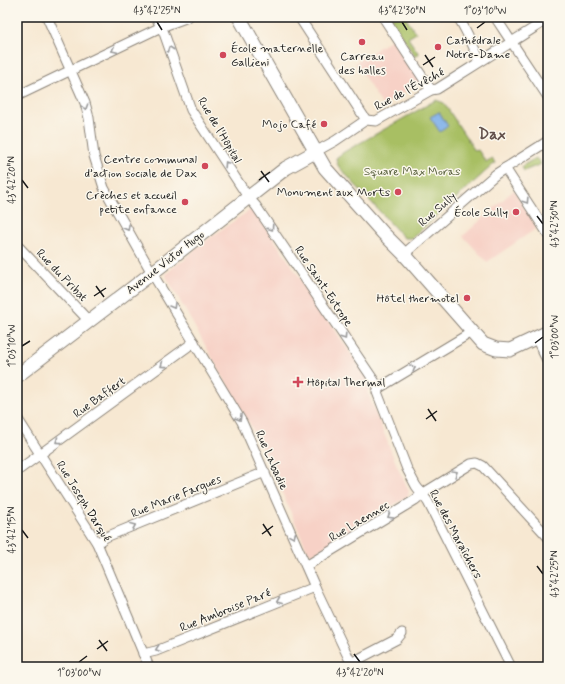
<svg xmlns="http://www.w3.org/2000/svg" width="565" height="684" viewBox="0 0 565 684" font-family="Mynerve,sans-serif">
<rect width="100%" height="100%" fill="#fbf7ec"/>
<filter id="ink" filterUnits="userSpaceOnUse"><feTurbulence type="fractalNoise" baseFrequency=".025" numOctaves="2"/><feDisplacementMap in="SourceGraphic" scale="8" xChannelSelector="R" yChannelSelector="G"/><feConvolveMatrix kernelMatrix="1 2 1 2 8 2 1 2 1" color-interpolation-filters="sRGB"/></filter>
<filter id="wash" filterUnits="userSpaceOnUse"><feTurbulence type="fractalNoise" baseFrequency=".012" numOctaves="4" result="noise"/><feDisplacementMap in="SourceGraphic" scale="16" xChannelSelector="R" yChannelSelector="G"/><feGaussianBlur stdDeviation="0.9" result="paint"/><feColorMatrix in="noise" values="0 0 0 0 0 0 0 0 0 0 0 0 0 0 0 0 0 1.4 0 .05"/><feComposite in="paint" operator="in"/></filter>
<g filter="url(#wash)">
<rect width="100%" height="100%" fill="#f7e8d2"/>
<g fill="#f7d1c6">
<path d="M394 38 422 80 383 106 355 63Z"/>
<path d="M514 190 537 228 487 262 463 236Z"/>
<path d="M253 208 372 385 370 390 367 391 397 466 409 491 408 496 313 554 308 552 261 444 166 276 167 273 180 262H182L185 260V258L211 237Z"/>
</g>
<g fill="#a8bf64" stroke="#626e40">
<path d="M390 17H405L416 33 408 38 419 54 415 57Z"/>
<path d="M436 100 444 103 475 151 478 150 486 162 492 158 495 163 412 238H404L339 167 337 163 336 158 344 152Z"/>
<path d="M536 158 541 164 524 171 522 166Z"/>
</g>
<path fill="#7dafe9" stroke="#4c6682" d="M439 112 448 126 440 132 430 117Z"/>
</g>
<g filter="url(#ink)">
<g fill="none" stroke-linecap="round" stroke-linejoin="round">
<g stroke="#8a8277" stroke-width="11">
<g id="street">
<path d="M47 17 85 103 89 118 94 156 104 188 152 273 242 422 315 587 353 667"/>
<path d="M156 17 164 33 191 110 248 197 256 206 379 388"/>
<path d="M299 17 366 120"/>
<path d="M383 17 431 90"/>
<path d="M458 17C467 31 473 46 480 61"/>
<path d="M495 17 548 97"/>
<path d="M17 96 161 27 188 17"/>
<path d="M315 152 335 141 366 120 376 121 431 90 437 89 548 19"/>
<path d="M505 168 548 234"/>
<path d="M17 245 89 321"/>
<path d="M404 254 496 174 548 141"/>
<path d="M536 338 548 362"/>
<path d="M379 388 377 392 407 469 416 486 428 502 511 667"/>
<path d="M379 388 472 332"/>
<path d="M17 418 97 543 149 667"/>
<path d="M17 471 194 342"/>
<path d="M97 543 106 537 265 472"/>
<path d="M306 566 415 500 422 494 471 464 477 463 483 466 548 537"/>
<path d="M143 654 156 651 315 587"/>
<path d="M351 663 397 639 402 633"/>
</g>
</g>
<g stroke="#8a8277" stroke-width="15">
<g id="secondary">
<path d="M239 17 325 168 383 233 404 254 483 344 496 349 510 350 548 332"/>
<path d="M17 376 152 273 286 168 315 152"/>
</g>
</g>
<use href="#street" stroke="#fff" stroke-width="9"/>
<use href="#secondary" stroke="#fff" stroke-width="13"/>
</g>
<defs><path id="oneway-chevron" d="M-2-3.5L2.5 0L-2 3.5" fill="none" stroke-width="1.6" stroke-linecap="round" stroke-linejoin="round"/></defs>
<g stroke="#999">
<use href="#oneway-chevron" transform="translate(170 49) rotate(-109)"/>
<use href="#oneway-chevron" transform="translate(114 50) rotate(155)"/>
<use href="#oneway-chevron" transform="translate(85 107) rotate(73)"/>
<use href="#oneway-chevron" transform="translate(227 164) rotate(-123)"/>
<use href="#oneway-chevron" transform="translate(526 201) rotate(57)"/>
<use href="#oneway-chevron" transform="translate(127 228) rotate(60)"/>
<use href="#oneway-chevron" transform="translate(271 228) rotate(56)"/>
<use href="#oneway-chevron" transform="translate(173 306) rotate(59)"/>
<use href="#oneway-chevron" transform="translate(344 337) rotate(56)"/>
<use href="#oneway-chevron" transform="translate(163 365) rotate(144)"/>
<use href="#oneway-chevron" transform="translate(413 368) rotate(-31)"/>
<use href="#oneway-chevron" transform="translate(239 418) rotate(60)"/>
<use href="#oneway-chevron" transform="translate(58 441) rotate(144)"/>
<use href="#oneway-chevron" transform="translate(455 473) rotate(-31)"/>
<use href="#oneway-chevron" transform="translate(390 516) rotate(149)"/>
<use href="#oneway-chevron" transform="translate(133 526) rotate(-22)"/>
<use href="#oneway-chevron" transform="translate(293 536) rotate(66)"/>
<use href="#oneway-chevron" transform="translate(279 601) rotate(158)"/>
<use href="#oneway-chevron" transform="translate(158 649) rotate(161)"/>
</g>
</g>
<path fill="none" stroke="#1c1c1c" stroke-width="1.5" d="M157 22 162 30M402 22 407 30M477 28 485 22M425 55 433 67M423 65 435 57M261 171 269 182M22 180 28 188M259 180 270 172M537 216 543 224M96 286 104 297M94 296 106 288M535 343 543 337M22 346 30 341M428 409 436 421M426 419 437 411M263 524 271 536M22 530 28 538M262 534 273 526M537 566 543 574M99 640 107 651M97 649 108 641M354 654 360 662M79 662 87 656"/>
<g fill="#d1495b" stroke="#fbf7ec" stroke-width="1.5">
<circle cx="362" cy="42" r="4"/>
<circle cx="438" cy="47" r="4"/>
<circle cx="223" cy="55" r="4"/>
<circle cx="324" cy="124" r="4"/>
<circle cx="205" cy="166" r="4"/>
<circle cx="398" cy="192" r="4"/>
<circle cx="185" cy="202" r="4"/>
<circle cx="516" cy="212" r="4"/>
<circle cx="467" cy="298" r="4"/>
<path d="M296 376h4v4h4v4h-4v4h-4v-4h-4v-4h4z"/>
</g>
<g text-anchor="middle" stroke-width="3" stroke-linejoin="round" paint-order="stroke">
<g font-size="12" fill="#1c1c1c" stroke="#fbf7ec" text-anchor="end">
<text x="446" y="44" text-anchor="start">Cathédrale<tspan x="446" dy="14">Notre-Dame</tspan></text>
<text x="231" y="52" text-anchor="start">École maternelle<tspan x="231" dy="14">Gallieni</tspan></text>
<text x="362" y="60" text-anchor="middle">Carreau<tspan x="362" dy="14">des halles</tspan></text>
<text x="316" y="128">Mojo Café</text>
<text x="197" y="163">Centre communal<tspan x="197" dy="14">d’action sociale de Dax</tspan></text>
<text x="390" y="196">Monument aux Morts</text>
<text x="177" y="199">Crèches et accueil<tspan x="177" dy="14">petite enfance</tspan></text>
<text x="508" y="216">École Sully</text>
<text x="459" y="302">Hôtel thermotel</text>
<text x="307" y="386" text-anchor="start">Hôpital Thermal</text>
</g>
<g font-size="12" fill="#1c1c1c" stroke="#fbf7ec">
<text transform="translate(409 89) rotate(-28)" y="4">Rue de l'Évêché</text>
<text transform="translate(220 130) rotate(59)" y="4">Rue de l'Hôpital</text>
<text transform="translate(437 209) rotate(-41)" y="4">Rue Sully</text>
<text transform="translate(165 262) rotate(-38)" y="4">Avenue Victor Hugo</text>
<text transform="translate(62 275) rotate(46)" y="4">Rue du Pribat</text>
<text transform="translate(324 286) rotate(56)" y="4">Rue Saint-Eutrope</text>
<text transform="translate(99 397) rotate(-36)" y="4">Rue Baffert</text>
<text transform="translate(272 460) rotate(66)" y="4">Rue Labadie</text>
<text transform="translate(176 496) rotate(-22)" y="4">Rue Marie Fargues</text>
<text transform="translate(84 501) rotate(58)" y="4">Rue Joseph Darqué</text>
<text transform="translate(359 521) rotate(-31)" y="4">Rue Laennec</text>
<text transform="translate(456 534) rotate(62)" y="4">Rue des Maraîchers</text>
<text transform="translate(225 610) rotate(-22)" y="4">Rue Ambroise Paré</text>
</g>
<g font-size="12" fill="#545d39" stroke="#fbf7ec">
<text x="412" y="175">Square Max Moras</text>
</g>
<g font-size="16" font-weight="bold" fill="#63514c" stroke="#fbf7ec">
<text x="492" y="139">Dax</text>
</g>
</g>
<rect width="565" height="684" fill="none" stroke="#fbf7ec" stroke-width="44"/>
<rect x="22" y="22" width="521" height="640" fill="none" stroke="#1c1c1c" stroke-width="1.5"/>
<g font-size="10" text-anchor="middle" fill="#1c1c1c">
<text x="157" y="14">43°42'25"N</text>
<text x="402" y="14">43°42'30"N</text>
<text x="485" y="14">1°03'10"W</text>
<text transform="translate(11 180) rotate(-90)" y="4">43°42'20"N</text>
<text transform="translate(554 224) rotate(-90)" y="4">43°42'30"N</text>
<text transform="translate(554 337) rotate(-90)" y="4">1°03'00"W</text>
<text transform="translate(11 346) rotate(-90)" y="4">1°03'10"W</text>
<text transform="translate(11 530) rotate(-90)" y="4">43°42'15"N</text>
<text transform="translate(554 574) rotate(-90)" y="4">43°42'25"N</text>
<text x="79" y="676">1°03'00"W</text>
<text x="360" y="676">43°42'20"N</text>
</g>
</svg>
